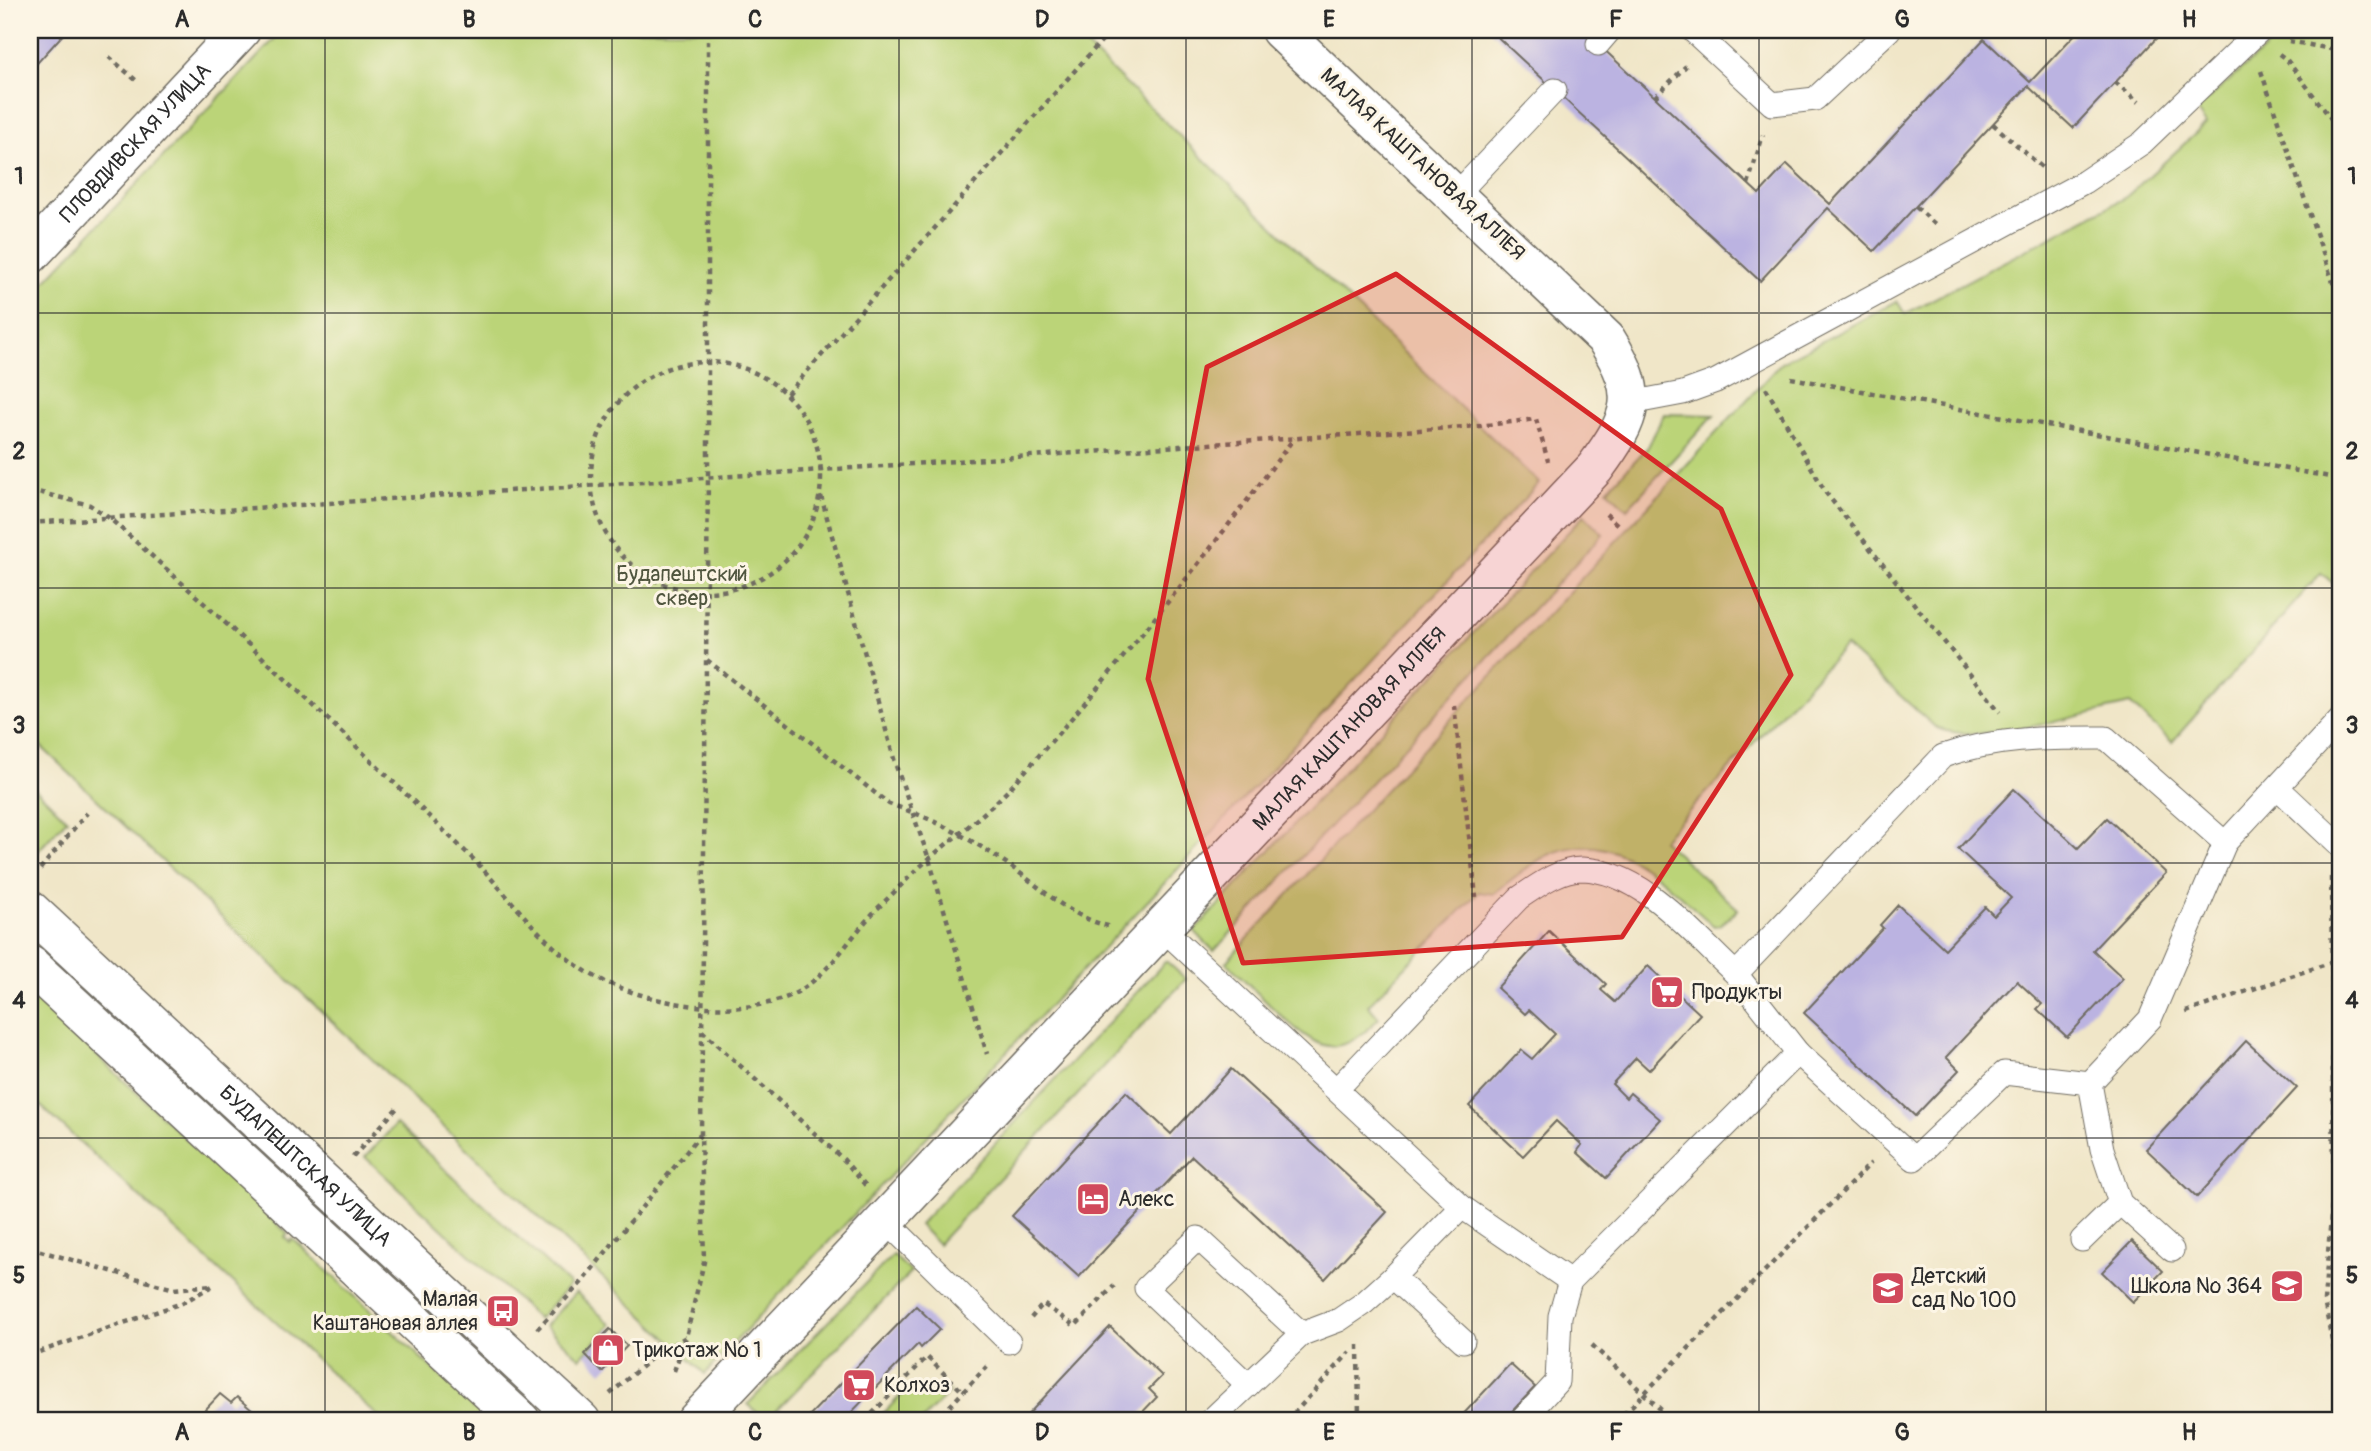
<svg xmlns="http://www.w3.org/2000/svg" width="2371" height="1451" viewBox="0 0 2371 1451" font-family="Pangolin,sans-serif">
<rect width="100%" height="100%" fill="#fcf5e5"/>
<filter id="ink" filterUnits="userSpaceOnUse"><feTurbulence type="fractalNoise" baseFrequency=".0143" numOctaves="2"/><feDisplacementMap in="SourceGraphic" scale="14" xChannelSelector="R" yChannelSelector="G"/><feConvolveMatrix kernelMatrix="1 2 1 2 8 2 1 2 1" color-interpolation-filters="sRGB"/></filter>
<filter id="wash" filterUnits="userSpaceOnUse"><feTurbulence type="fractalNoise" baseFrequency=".00686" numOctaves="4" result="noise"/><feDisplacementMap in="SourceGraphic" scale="28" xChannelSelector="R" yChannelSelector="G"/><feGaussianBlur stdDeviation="1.57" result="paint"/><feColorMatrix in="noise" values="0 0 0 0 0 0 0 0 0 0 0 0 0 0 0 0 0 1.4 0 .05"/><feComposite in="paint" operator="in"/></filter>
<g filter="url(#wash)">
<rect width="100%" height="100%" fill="#f0e6c8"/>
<g fill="#bbd478" stroke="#738052" stroke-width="2">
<path d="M283 30H1070L1539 483 705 1374 30 736V297Z"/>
<path d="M2286 30H2341V590L2321 573 2172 742 2130 704C2083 714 1976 747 1935 727L1845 646 1662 840 1738 909 1720 925 1714 926C1666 885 1614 822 1546 856 1527 866 1510 881 1493 894L1479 892 1368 1005 1379 1018C1366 1032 1346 1051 1324 1045 1298 1039 1248 982 1226 962L1781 363 1897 301 1905 314 2125 198 2206 124 2196 110Z"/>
<path d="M1664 414 1714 415 1627 509 1607 490 1648 447Z"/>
<path d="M1584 515 1603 534 1214 951 1194 931Z"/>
<path d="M30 784 67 819 37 852 30 846Z"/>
<path d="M1166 961 1186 979 938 1244 919 1225Z"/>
<path d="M30 993 288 1234 285 1237 290 1242 293 1239 489 1421H383L30 1096Z"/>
<path d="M396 1124 570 1285 538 1319 365 1157Z"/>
<path d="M893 1255 911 1272 766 1421 748 1404Z"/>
<path d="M576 1292 611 1325 580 1358 545 1326Z"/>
<path d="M910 1386 949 1392 922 1421H876Z"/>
</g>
<g id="blocks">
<g fill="#bbb3e1">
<path d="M30 30H67L30 71Z"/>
<path d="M1490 30H1583L1759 194 1787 164 1830 204 1984 39 2030 82 2079 30H2164L2073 128 2028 86 1874 251 1828 208 1760 281Z"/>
<path d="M2014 789 2078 848 2107 818 2166 873 2093 950 2123 978 2067 1037 2037 1009 2042 1004 2017 981 1946 1057 1959 1070 1915 1116 1804 1013 1883 928 1880 925 1898 905 1945 949 1985 907 1994 916 2011 898 1958 849Z"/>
<path d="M1549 931 1606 984 1601 990 1615 1002 1648 966 1700 1014 1649 1070 1636 1058 1612 1084 1626 1098 1630 1093 1660 1119 1606 1178 1577 1152 1582 1145 1556 1121 1523 1156 1469 1106 1521 1050 1532 1059 1555 1034 1529 1010 1525 1014 1497 988Z"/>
<path d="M2246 1041 2297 1088 2197 1197 2146 1149Z"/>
<path d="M1231 1069 1387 1212 1325 1279 1192 1156 1079 1277 1012 1216 1126 1092 1171 1134Z"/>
<path d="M2132 1241 2163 1271 2133 1302 2102 1272Z"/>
<path d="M916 1306 940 1329 921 1348 918 1344 843 1421H804Z"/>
<path d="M1110 1327 1162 1376 1149 1389 1157 1397 1134 1421H1022Z"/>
<path d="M610 1329 627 1346 602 1372 585 1354Z"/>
<path d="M1510 1364 1535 1387 1503 1421H1457Z"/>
<path d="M220 1394 231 1403 237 1397 253 1411 244 1421H215L204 1411Z"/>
</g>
</g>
</g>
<g filter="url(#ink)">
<use href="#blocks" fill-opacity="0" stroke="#706c62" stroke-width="2"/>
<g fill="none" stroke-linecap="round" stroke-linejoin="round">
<g stroke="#706c62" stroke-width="25">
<g id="service">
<path d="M1692 30 1772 104 1815 99 1889 30"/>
<path d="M1598 44 1610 30"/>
<path d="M1456 195 1555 90"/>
<path d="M1630 403 1683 393 1716 381 2084 182 2142 143 2260 30"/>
<path d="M2278 788 2341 847"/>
<path d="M1161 927 1462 1207 1570 1281 1798 1053 1736 974"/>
<path d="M1798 1053 1914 1159 2004 1073 2090 1083 2150 1019 2225 843"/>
<path d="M2090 1083 2102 1149 2120 1203 2172 1250"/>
<path d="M1337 1089 1519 898C1537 886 1559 869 1582 869 1644 871 1694 936 1736 974L1943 756C1996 737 2051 738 2106 738L2225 843 2341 718"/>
<path d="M885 1220 1009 1342"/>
<path d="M2082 1240 2120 1203"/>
<path d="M1393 1277 1463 1341"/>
<path d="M1248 1385 1146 1288 1198 1238 1302 1334"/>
<path d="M1210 1421 1302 1334 1339 1320 1364 1303 1393 1277 1462 1207"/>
<path d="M1521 1421 1557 1382 1560 1316 1570 1281"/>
</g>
</g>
<g stroke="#706c62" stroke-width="41">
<g id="minor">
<path id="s1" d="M30 255 241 30"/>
<path id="s2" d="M696 1421 1595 468C1633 416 1642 396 1606 339L1280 30"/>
</g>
</g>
<g stroke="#706c62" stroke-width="41">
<g id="tertiary">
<path id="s3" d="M30 910 581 1421"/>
<path d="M30 965 521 1421"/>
</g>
</g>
<g stroke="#706c62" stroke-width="4.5" stroke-dasharray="5 5" stroke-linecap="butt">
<path d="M2289 41 2341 51"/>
<path d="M2279 54 2287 60 2341 132"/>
<path d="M109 57 138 82"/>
<path d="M2261 71 2341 306"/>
<path d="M2115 82 2139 102"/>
<path d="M1655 97 1686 66"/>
<path d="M1993 124 2045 170"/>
<path d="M1748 184 1763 135"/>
<path d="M1916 207 1936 225"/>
<circle cx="706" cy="477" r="115"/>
<path d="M1791 378 2341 479"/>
<path d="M1766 388 1826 493 2000 712"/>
<path d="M787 394 1111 30"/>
<path d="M30 490 90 505 108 517C231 625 348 738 466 852 509 893 541 947 594 976 644 1003 731 1019 785 998 826 982 848 938 878 908 896 891 912 873 931 857 958 834 987 813 1011 787 1111 676 1205 558 1294 438"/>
<path d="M821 496 896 766 929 859 987 1054"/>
<path d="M1606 514 1619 526"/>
<path d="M30 523 1479 426 1536 419 1548 461"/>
<path d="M707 660 889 804C934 818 979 843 1017 871 1046 892 1071 917 1108 926"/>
<path d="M1454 705 1476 897"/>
<path d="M40 869 87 813"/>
<path d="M2331 877 2334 1181 2324 1301 2341 1385"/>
<path d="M2186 1012 2341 959"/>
<path d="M702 1031 844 1160 866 1186"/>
<path d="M353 1157 397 1108"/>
<path d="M2333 1193 2341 1190"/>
<path d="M30 1248 174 1289 212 1285"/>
<path d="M1031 1318 1043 1304 1075 1326 1114 1286"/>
<path d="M537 1329 581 1283 700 1135"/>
<path d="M1358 1345 1359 1421"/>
<path d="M1592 1345 1673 1421"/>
<path d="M30 1355 182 1303 214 1285"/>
<path d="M674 1371 686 1337 704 1262 701 1133 708 477V30"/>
<path d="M610 1394 656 1354 686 1337"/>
<path d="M865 1421 927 1357 963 1392"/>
<path d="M936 1421 990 1363"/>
<path d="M1287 1421 1350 1352"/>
<path d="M1617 1421 1871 1163"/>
</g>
<use href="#service" stroke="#fff" stroke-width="23"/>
<use href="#minor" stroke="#fff" stroke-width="38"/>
<use href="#tertiary" stroke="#fff" stroke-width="38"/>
</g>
</g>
<path fill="#d62828" fill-opacity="0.2" stroke="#d62828" stroke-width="5" stroke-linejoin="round" d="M1396 274 1721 509 1791 675 1622 937 1243 963 1148 679 1207 367Z"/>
<path fill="none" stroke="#2b2b2b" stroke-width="2" stroke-opacity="0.55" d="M325 30V1421M612 30V1421M899 30V1421M1186 30V1421M1472 30V1421M1759 30V1421M2046 30V1421M30 313H2341M30 588H2341M30 863H2341M30 1138H2341"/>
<defs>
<g id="supermarket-square" transform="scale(1.75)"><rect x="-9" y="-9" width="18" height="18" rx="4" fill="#d1495b" stroke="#fcf5e5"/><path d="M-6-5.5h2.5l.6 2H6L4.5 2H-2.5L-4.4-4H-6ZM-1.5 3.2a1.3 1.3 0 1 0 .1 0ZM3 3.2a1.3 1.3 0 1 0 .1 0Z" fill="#fff"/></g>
<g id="hotel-square" transform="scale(1.75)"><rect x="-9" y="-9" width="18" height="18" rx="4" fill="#d1495b" stroke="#fcf5e5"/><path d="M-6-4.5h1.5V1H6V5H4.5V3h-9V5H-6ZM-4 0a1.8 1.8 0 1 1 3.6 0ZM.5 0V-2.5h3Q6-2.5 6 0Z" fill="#fff"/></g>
<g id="school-square" transform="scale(1.75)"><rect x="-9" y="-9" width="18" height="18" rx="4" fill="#d1495b" stroke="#fcf5e5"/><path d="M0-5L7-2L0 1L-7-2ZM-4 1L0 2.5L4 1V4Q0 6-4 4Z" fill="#fff"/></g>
<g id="bus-square" transform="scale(1.75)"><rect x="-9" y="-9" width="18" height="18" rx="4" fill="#d1495b" stroke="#fcf5e5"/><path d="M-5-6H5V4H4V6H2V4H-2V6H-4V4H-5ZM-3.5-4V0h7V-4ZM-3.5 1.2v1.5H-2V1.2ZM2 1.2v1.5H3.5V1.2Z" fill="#fff"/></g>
<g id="shop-square" transform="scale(1.75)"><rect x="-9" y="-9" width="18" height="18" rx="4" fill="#d1495b" stroke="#fcf5e5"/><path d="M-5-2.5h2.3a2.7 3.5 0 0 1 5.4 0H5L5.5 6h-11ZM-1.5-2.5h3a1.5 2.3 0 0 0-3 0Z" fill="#fff"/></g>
</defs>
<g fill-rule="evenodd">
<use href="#supermarket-square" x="1667" y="992"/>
<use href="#hotel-square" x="1093" y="1199"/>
<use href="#school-square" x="2287" y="1286"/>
<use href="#school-square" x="1888" y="1288"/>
<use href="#bus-square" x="503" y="1311"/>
<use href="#shop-square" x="608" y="1350"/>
<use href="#supermarket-square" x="859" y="1385"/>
</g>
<g text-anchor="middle" stroke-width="6" stroke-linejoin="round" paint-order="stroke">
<g font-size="21" fill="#2b2b2b" stroke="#fcf5e5">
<text dy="7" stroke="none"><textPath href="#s1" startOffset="154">ПЛОВДИВСКАЯ УЛИЦА</textPath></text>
<text transform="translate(1423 164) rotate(43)" y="7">МАЛАЯ КАШТАНОВАЯ АЛЛЕЯ</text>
<text dy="7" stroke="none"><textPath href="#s2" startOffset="952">МАЛАЯ КАШТАНОВАЯ АЛЛЕЯ</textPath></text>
<text dy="7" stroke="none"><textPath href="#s3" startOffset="376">БУДАПЕШТСКАЯ УЛИЦА</textPath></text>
</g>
<g font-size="21" fill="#4f553e" stroke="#fcf5e5">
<text x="682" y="581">Будапештский<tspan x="682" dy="24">сквер</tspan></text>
</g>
<g font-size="21" fill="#2b2b2b" stroke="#fcf5e5" text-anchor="start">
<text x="1692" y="999">Продукты</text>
<text x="1118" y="1206">Алекс</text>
<text x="1912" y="1283">Детский<tspan x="1912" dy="24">сад № 100</tspan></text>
<text x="2262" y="1293" text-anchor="end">Школа № 364</text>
<text x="478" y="1306" text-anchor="end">Малая<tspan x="478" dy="24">Каштановая аллея</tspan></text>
<text x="632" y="1357">Трикотаж № 1</text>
<text x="884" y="1392">Колхоз</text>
</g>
</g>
<rect width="2371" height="1451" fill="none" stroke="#fcf5e5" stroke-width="77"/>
<rect x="38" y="38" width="2294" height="1374" fill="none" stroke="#2b2b2b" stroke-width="2.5"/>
<g font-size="23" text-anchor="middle" font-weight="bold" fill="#2b2b2b">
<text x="182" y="27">A</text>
<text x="469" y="27">B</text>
<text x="755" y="27">C</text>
<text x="1042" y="27">D</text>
<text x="1329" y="27">E</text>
<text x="1616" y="27">F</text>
<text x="1902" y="27">G</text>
<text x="2189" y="27">H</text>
<text x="19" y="184">1</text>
<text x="2352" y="184">1</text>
<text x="19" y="459">2</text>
<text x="2352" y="459">2</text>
<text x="19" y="733">3</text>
<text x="2352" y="733">3</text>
<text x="19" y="1008">4</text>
<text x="2352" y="1008">4</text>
<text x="19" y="1283">5</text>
<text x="2352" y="1283">5</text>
<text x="182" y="1440">A</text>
<text x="469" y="1440">B</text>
<text x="755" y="1440">C</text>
<text x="1042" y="1440">D</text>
<text x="1329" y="1440">E</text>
<text x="1616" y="1440">F</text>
<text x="1902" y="1440">G</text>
<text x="2189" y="1440">H</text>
</g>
</svg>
